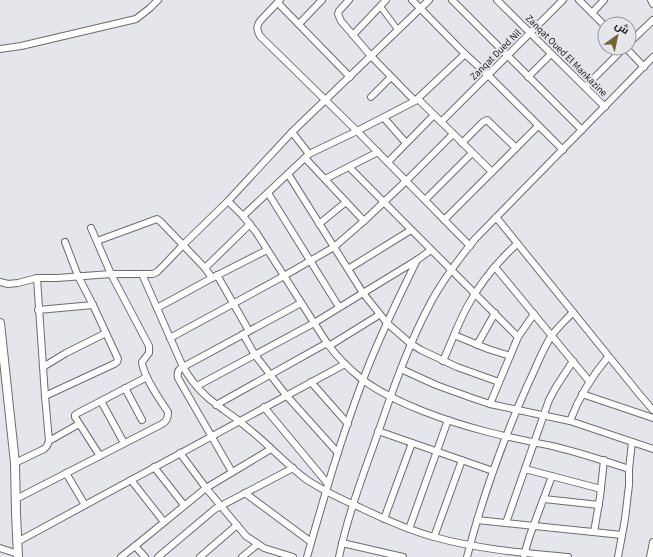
<svg xmlns="http://www.w3.org/2000/svg" width="653" height="557" viewBox="0 0 653 557" font-family="'Source Sans 3',Cairo,sans-serif">
<rect width="100%" height="100%" fill="#e5e5ec"/>
<g fill="none" stroke-linecap="round" stroke-linejoin="round">
<g stroke="#6b6b71" stroke-width="7">
<path id="pedestrian" d="M380 6 398 30"/>
</g>
<g stroke="#6b6b71" stroke-width="8">
<g id="minor">
<path d="M280 0 260 21C256 27 257 30 260 36L357 131 470 246"/>
<path d="M349 0 339 11 338 14 341 21 371 56 415 101"/>
<path d="M412 0 465 54 488 75 563 150"/>
<path d="M452 0 582 130"/>
<path d="M497 0 605 107"/>
<path d="M579 0 605 26"/>
<path d="M651 0 653 4"/>
<path d="M278 3 350 77"/>
<path d="M592 13 604 0"/>
<path d="M299 24 322 0"/>
<path d="M353 35 386 0"/>
<path d="M629 43 653 20"/>
<path d="M626 48 644 67"/>
<path d="M0 49 21 46 136 19 150 8 158 0"/>
<path d="M528 77 551 54"/>
<path d="M585 87 624 48"/>
<path d="M371 97 391 77"/>
<path d="M418 99 492 172"/>
<path d="M384 118 406 143"/>
<path d="M441 122 563 0"/>
<path d="M292 132 309 154"/>
<path d="M462 143 483 122 487 120 516 148"/>
<path d="M305 158 364 221"/>
<path d="M388 162 434 115"/>
<path d="M349 167 518 337"/>
<path d="M288 174 363 293 387 323 411 344 421 350 457 367 499 382"/>
<path d="M325 179 378 152"/>
<path d="M268 193 339 307"/>
<path d="M425 200 472 153"/>
<path d="M228 201 243 216 256 232 327 343C337 357 349 369 363 380 396 404 449 422 488 432 511 438 534 442 556 447 581 453 605 461 629 469"/>
<path d="M243 216 309 154 357 131 415 101 465 54"/>
<path d="M496 217 640 395 653 410"/>
<path d="M444 220 538 126"/>
<path d="M319 224 346 202"/>
<path d="M97 241 157 219 160 221 205 268 212 278"/>
<path d="M495 267 589 381"/>
<path d="M205 268 250 224"/>
<path d="M348 269 411 230"/>
<path d="M142 274 183 367C189 377 196 387 205 395 211 401 217 405 224 410 233 416 242 423 250 430 270 446 287 465 307 480 324 491 343 500 361 508 384 519 408 530 434 537 477 549 523 553 568 557"/>
<path d="M217 275 249 331"/>
<path d="M0 282 8 284 18 283 37 278H57L111 274H153L157 272 165 264 183 245 228 201 292 132 429 0"/>
<path d="M157 308 212 278 267 250"/>
<path d="M38 310 93 305"/>
<path d="M243 334 255 355 286 395 338 453"/>
<path d="M454 335 488 349 510 356"/>
<path d="M170 338 284 276 334 247 364 221 406 181 453 134"/>
<path d="M477 345 495 313"/>
<path d="M329 346 379 315"/>
<path d="M443 361C451 343 458 324 467 307 480 283 497 262 517 244"/>
<path d="M43 367 66 353 106 333"/>
<path d="M401 369 436 385 472 398 490 404 570 421 653 449"/>
<path d="M311 382 348 424"/>
<path d="M197 386 314 323 417 260 431 250"/>
<path d="M125 388 142 420"/>
<path d="M582 394 653 418"/>
<path d="M45 396 114 364 117 362 118 359 93 305 78 276 65 242"/>
<path d="M101 401 124 443"/>
<path d="M490 404 518 337 534 314"/>
<path d="M216 405 327 343"/>
<path d="M264 407 328 484"/>
<path d="M570 421C579 397 592 376 608 357"/>
<path d="M378 431 493 471"/>
<path d="M49 441 79 424"/>
<path d="M180 453 206 488 246 536 264 548 293 557"/>
<path d="M100 456 75 417V415L78 413 147 377"/>
<path d="M15 463 44 449 47 446 49 441 45 396 37 278"/>
<path d="M154 467 184 505"/>
<path d="M525 469 601 489"/>
<path d="M232 472 178 378C177 373 178 369 183 367L301 303"/>
<path d="M66 473 85 505"/>
<path d="M131 480 164 522"/>
<path d="M245 493 311 542"/>
<path d="M16 499 162 424C167 421 168 418 168 412 160 400 143 376 142 362L149 353V346L111 274 91 228"/>
<path d="M544 499 599 505"/>
<path d="M384 519 412 443"/>
<path d="M477 520 622 535"/>
<path d="M506 523 549 400 556 387 573 361"/>
<path d="M409 529 448 420"/>
<path d="M594 532 600 497 604 460"/>
<path d="M434 537 462 460"/>
<path d="M17 542 345 364"/>
<path d="M342 543 403 557"/>
<path d="M135 546 145 557"/>
<path d="M0 548 18 554"/>
<path d="M524 555 530 535 552 476"/>
<path d="M121 557 135 546 206 488 271 449"/>
<path d="M158 557 215 509 293 468"/>
<path d="M200 557 237 525"/>
<path d="M242 557 258 544"/>
<path d="M307 557C324 497 341 438 363 380 378 339 398 299 417 260"/>
<path d="M339 557C347 519 360 483 373 447 380 427 387 407 394 387 404 360 415 332 429 306 441 282 458 260 475 239L653 57"/>
<path d="M467 557C482 498 503 440 528 384 536 368 542 350 552 335 558 327 566 320 573 312"/>
<path d="M618 557 625 519 629 485V469L632 442"/>
<path d="M650 557 653 542"/>
</g>
</g>
<g stroke="#6b6b71" stroke-width="10">
<path id="tertiary" d="M0 323 15 463 16 513 18 557"/>
</g>
<use href="#pedestrian" stroke="#fff" stroke-width="5"/>
<use href="#minor" stroke="#fff" stroke-width="6"/>
<use href="#tertiary" stroke="#fff" stroke-width="8"/>
</g>
<g text-anchor="middle" stroke-width="4" stroke-linejoin="round" paint-order="stroke">
<g font-size="10" fill="#1b1b1d" stroke="#e5e5ec">
<text transform="translate(495 54) rotate(-45)" y="4">Zanqat Dued Nil</text>
<text transform="translate(567 55) rotate(45)" y="4">Zanqat Oued El Mankazine</text>
</g>
</g>
<g transform="translate(617 36) rotate(33)"><circle r="19" fill="#e5e5ec" stroke="#949499"/>
<path d="M0-3L7 15L0 10L-7 15Z" fill="#766332"/>
<text y="-6" font-size="11" font-weight="bold" text-anchor="middle" fill="#1b1b1d">ش</text>
</g>
</svg>
